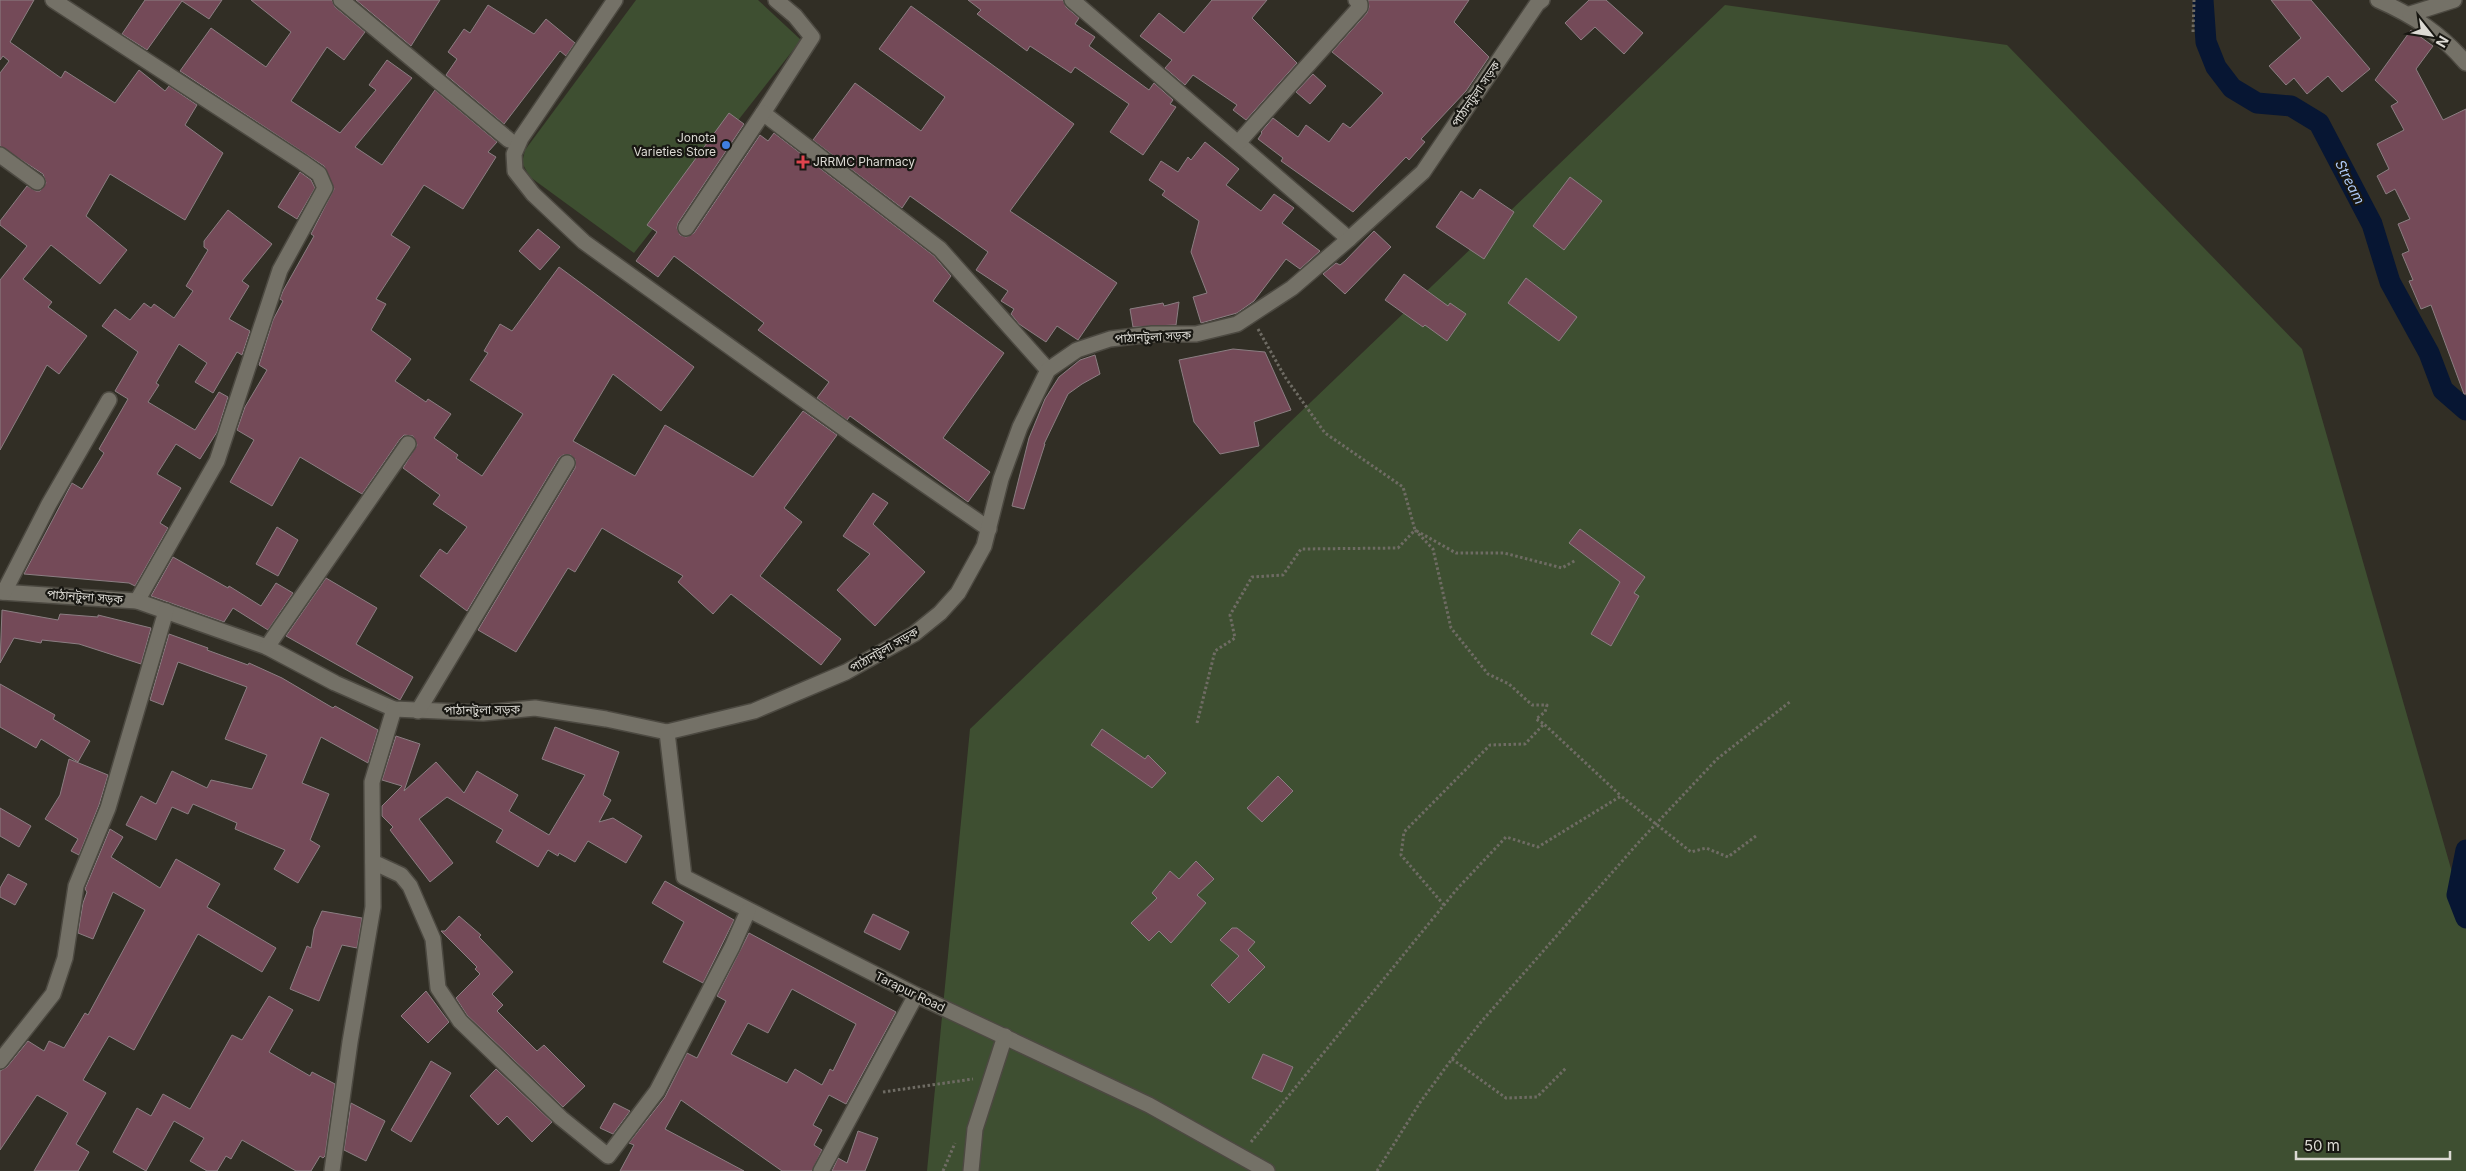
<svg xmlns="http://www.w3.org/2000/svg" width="2466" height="1171" viewBox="0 0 2466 1171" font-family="Inter,'Noto Sans Bengali',sans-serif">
<rect width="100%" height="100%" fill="#312e25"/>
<g fill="#3e4f31">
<path d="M636 0H758L801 40 634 253 530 177 522 163 525 150Z"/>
<path d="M1725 5 2007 45 2302 349 2466 921V1171H927L970 729Z"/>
</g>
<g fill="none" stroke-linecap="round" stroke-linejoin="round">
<g stroke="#071633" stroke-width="21">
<path d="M2203 0 2206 42 2216 67 2232 88 2257 103 2291 106 2319 123 2372 224 2390 282 2429 353 2443 390 2466 410"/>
<path d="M2466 850 2457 895 2466 918"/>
</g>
</g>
<g fill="#744a58" stroke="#8b7e82" fill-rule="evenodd">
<path d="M0 0H34L10 42 61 78 65 71 115 103 139 70 165 91 169 86 197 105 185 125 223 153 185 220 110 174 86 216 127 250 100 284 51 245 23 279 52 302 48 307 87 336 59 374 47 365 0 450V280L27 246 0 225V221L27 186 36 191H40L46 183 43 174 0 146V73L9 61 3 56 0 60Z"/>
<path d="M145 0H222L209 19 182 1 147 50 122 34Z"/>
<path d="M251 0H332L335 7 365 32 344 60 327 47 291 101 340 133 376 90 369 85 387 60 412 78 355 147 382 165 435 90 497 142 488 152 496 157 463 209 424 185 391 235 410 247 376 299 386 304 371 330 411 359 395 381 426 402 428 399 451 414 434 438 458 455 456 458 482 476 523 414 470 380 488 353 484 351 500 324 512 331 559 267 694 367 661 411 613 374 573 441 635 476 665 425 753 477 803 411 837 435 784 508 802 522 760 576 841 639 821 665 731 594 713 614 678 582 683 576 602 528 575 572 568 568 516 652 478 630 575 468V459L571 455H563L559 458 467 611 420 576 440 549 447 554 467 527 433 504 440 495 403 468 417 445 413 436 404 435 400 439 362 494 300 457 272 506 230 482 254 440 237 430 245 407 267 370 259 365 273 320 283 301 280 299 283 291 314 236 311 234 334 189 324 166 180 71 211 28 266 67 291 32Z"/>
<path d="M356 0H440L411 46Z"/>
<path d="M968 0H1063L1066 7 1079 18 1075 24 1095 37 1089 46 1149 90 1154 83 1173 100 1170 104 1176 107 1143 155 1110 132 1129 104 1075 67 1071 73 1030 46 1027 51 977 14 981 10Z"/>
<path d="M1212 0H1267L1252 18 1297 63 1246 120 1233 110 1237 105 1193 75 1185 85 1165 68 1172 60 1140 36 1159 13 1184 33Z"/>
<path d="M1368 0H1469L1454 22 1489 57 1466 91 1421 139 1425 142 1409 160 1406 157 1353 212 1281 161 1283 158 1258 139 1262 133 1261 132 1273 118 1298 137 1306 125 1329 142 1343 123 1350 128 1383 93 1332 52 1367 13 1369 7Z"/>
<path d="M1589 0H1606L1643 33 1624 54 1595 27 1581 40 1565 23Z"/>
<path d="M2271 0H2311L2370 69 2342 92 2328 76 2307 94 2294 78 2286 85 2269 66 2301 38Z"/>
<path d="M488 5 534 34 546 19 575 43 566 56 560 51 504 124 446 75 457 59 448 52 464 29 470 33Z"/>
<path d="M911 6 1074 124 1010 211 1117 283 1078 340 1057 326 1046 342 1019 324 1011 314 1014 309 1001 301 1008 291 976 270 988 252 910 196 902 208 813 140 855 83 921 131 945 97 879 49Z"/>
<path d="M2411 30 2433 46 2416 69 2443 120 2466 109V394H2464L2431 305 2421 309 2409 281 2413 280 2402 254 2409 251 2398 224 2410 219 2395 189 2386 194 2377 176 2389 169 2377 144 2404 130 2391 106 2398 102 2375 80Z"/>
<path d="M1313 74 1326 86 1310 104 1296 92Z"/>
<path d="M729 113 744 124 678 223 677 228 680 235 686 237 694 233 760 135 768 141 774 133 934 256 951 276 933 301 1004 353 943 438 990 472 968 502 850 416 847 420 817 398 829 382 758 330 764 323 674 256 658 277 636 261 657 232 647 225Z"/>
<path d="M1205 142 1239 169 1226 185 1261 211 1274 194 1294 208 1282 223 1320 251 1300 269 1286 259 1254 301 1237 313 1201 323 1193 297 1207 293 1191 252 1199 221 1162 195 1165 191 1149 180 1161 161 1178 172 1188 157 1191 160Z"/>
<path d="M300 172 311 180 315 188 297 219 278 207Z"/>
<path d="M1570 177 1602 201 1564 250 1533 226Z"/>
<path d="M1480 189 1514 212 1484 259 1436 227 1461 191 1473 199Z"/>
<path d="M228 210 272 244 242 281 249 286 229 319 250 331 242 355 237 352 213 393 195 382 207 363 179 344 156 383 159 385 148 402 195 430 219 392 228 397 217 432 200 459 176 444 157 474 181 488 160 523 168 528 135 586 129 583 24 574 72 483 82 489 104 453 99 449 128 399 115 391 138 352 102 326 115 309 130 320 144 303 151 308 154 304 174 318 193 291 186 286 208 250 204 247V241Z"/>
<path d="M538 229 560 247 540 270 519 251Z"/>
<path d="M1374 231 1391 247 1345 294 1323 274 1336 263 1340 265 1345 261Z"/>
<path d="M1404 274 1448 306 1450 303 1466 314 1447 341 1425 325 1423 327 1385 300Z"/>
<path d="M1526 278 1577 317 1559 341 1508 303Z"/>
<path d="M1179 302 1176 325 1133 327 1130 309 1163 303 1164 306Z"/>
<path d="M1233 349 1265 352 1291 410 1254 422 1259 446 1220 454 1194 422 1179 360Z"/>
<path d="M1095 355 1100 374 1082 384 1068 394 1044 444H1045L1024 509 1012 506 1029 438 1045 399 1059 377 1080 360Z"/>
<path d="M873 493 888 503 873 524 925 572 875 626 837 590 870 554 843 536Z"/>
<path d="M277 527 298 540 278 576 256 564Z"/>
<path d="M1580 529 1645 577 1634 593 1639 596 1611 646 1591 634 1620 582 1569 543Z"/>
<path d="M173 557 228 588 229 586 261 606 276 583 293 593 268 630 233 608 224 622 151 596Z"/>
<path d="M326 578 377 608 356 644 413 677 400 700 286 636Z"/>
<path d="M2 610 58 620 60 614 98 617V615L151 628 141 664 79 644 42 640 41 643 14 638 0 663Z"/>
<path d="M169 634 208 648 207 650 248 665 249 663 282 678 333 708 335 706 378 730 368 763 321 737 302 783 329 794 310 840 320 846 298 883 274 869 285 850 235 829 237 823 193 804 188 814 172 807 156 840 126 825 141 796 156 804 172 771 207 788 211 780 252 789 267 755 225 739 247 687 178 662 163 705 150 700Z"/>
<path d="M0 684 55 715 53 719 90 741 78 762 41 739 36 748 0 727Z"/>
<path d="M555 727 619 752 603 795 611 800 599 822 613 818 642 836 626 863 588 841 575 862 559 853 558 856 548 850 538 867 496 842 503 830 447 797 419 819 453 863 430 882 390 830 393 827 382 816V806L402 786 382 780 396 736 420 744 404 791 436 762 464 793 477 771 518 795 509 811 549 835 585 775 542 759Z"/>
<path d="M1102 729 1145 759 1148 755 1166 773 1152 788 1091 745Z"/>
<path d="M69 759 108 775 99 805 79 855 71 851 78 839 45 819 60 795Z"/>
<path d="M1278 776 1293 791 1262 822 1247 808Z"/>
<path d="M0 808 31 826 19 847 0 836Z"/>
<path d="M110 829 123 837 111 857 160 888 176 859 220 884 207 907 276 948 262 972 198 934 134 1050 109 1036 83 1080 106 1093 76 1144 89 1152 78 1171H34L68 1113 37 1095 0 1150V1071L7 1067 28 1041 44 1051 49 1041 64 1048 85 1013 88 1015 145 910 113 892 93 939 78 933 83 903 87 892 85 889Z"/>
<path d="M1196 861 1214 879 1197 895 1206 903 1171 943 1159 931 1149 941 1131 923 1157 898 1152 893 1170 871 1179 879Z"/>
<path d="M8 874 27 884 15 905 0 897V888Z"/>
<path d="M665 881 734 920 703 983 663 962 684 922 652 903Z"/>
<path d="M322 911 362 918 357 948 342 945 319 1001 290 989 307 946 311 948 314 929Z"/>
<path d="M873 914 909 932 900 950 864 932Z"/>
<path d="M459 916 481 935 479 937 513 972 492 994 503 1005 497 1011 537 1051 544 1045 585 1086 563 1107 467 1015 456 998 480 974 475 969 477 967 441 931H445Z"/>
<path d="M1232 928H1237L1255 942 1248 950 1265 967 1229 1003 1211 985 1239 956 1220 940Z"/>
<path d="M749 933 896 1012 846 1104 829 1095 813 1125 822 1130 814 1145 822 1150 812 1171H782L681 1100 665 1129 744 1171H620L634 1145 629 1143 665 1097 687 1053 697 1058 726 1001 717 996ZM792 989 856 1024 833 1071 830 1069 822 1085 795 1069 787 1083 731 1054 748 1023 768 1033Z"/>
<path d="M426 991 449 1022 428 1043 401 1016Z"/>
<path d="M269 996 293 1010 269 1052 310 1076 312 1072 335 1084 325 1156 323 1158 320 1156 311 1171H296L242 1140 231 1159 226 1156 217 1171H207L190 1161 204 1138 174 1121 146 1171 113 1152 137 1108 151 1116 163 1094 190 1109 232 1035 242 1040Z"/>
<path d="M1263 1054 1293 1067 1282 1092 1252 1078Z"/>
<path d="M431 1061 451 1073 411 1142 391 1130Z"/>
<path d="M496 1069 552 1122 532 1142 507 1116 498 1125 470 1096Z"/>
<path d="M351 1103 385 1121 366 1161 344 1150Z"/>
<path d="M614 1103 630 1111 613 1134 600 1128Z"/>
<path d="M858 1131 878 1138 865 1171H832L838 1158 847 1163Z"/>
</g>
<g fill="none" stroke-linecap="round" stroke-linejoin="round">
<g stroke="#4c4941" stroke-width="18">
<g id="street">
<path d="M53 0 302 162 319 174 325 188 280 270 217 461 137 601"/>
<path d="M341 0 509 140"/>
<path d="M615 0 521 138 514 154 515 171 533 194 584 242 853 435 989 529"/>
<path d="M776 0 795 16 812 37 763 113 940 249 1048 370"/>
<path d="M1072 0 1349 239"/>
<path d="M2378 0C2414 16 2440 33 2466 63"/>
<path d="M2410 14 2454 0"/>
<path d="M1238 143 1360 7V4L1356 0"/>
<path d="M0 155 37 182"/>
<path d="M686 228 763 113"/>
<path d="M0 592 137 601 267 647 335 683 394 709 483 713 535 708 606 719 667 732 754 711 846 672 914 634 940 613 958 593 984 546 1001 479 1020 427 1048 370 1077 350 1110 339 1152 334H1196L1237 324 1292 288 1349 239 1423 172 1537 4 1542 0"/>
<path d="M4 592 49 504 109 400"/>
<path d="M267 647 408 444"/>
<path d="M418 711 567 463"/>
<path d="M667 732 684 877 916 995 1149 1105 1267 1171"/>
<path d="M373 862 401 875 410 886 433 939 438 988 460 1021 561 1118 608 1156 657 1091 732 947 748 911"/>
<path d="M0 1061 53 994 65 958 76 886 108 808 166 611"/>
<path d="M332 1171 350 1042 373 907 372 782 394 709"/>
<path d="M821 1171 916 995"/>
<path d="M971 1171 975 1129 1005 1036"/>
</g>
</g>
<g stroke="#6f6c64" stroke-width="3" stroke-dasharray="2.5 2.5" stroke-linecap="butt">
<path d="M2193 32 2194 0"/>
<path d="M1258 329 1285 377 1325 433 1403 487 1415 530 1456 553H1504L1562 568 1576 560"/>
<path d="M1197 723 1215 651 1235 638 1230 615 1252 577 1283 575 1301 549 1398 548 1415 530 1433 549 1451 628 1488 674 1509 684 1532 705H1547L1545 712 1536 719 1544 724"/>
<path d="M1444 905 1401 855 1404 832 1490 745 1525 744 1544 724 1621 796"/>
<path d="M1452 1059 1506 1098 1537 1097 1566 1068"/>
<path d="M883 1092 973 1079"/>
<path d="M1251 1142 1457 889 1506 837 1538 847 1621 796 1691 852 1706 848 1728 857 1756 836"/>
<path d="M943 1171 955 1143"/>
<path d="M1377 1171 1421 1101 1452 1059 1481 1022 1638 843 1717 759 1791 701"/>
</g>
<use href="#street" stroke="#747167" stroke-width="15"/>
</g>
<circle fill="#3f7fe0" stroke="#181712" stroke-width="2" cx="726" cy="145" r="5"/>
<path fill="#e0444e" stroke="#181712" stroke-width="2" d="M800.5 154.5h5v5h5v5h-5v5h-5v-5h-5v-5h5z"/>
<g text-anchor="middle" stroke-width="4.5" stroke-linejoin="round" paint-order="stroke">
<g font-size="12" fill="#dcdad4" stroke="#181712">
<text transform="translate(1476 94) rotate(-56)" y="4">পাঠানটুলা সড়ক</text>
<text transform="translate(1153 337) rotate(-3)" y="4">পাঠানটুলা সড়ক</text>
<text transform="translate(85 597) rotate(4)" y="4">পাঠানটুলা সড়ক</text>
<text transform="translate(884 650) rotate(-30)" y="4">পাঠানটুলা সড়ক</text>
<text transform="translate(482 710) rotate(-1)" y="4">পাঠানটুলা সড়ক</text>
<text transform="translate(910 992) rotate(26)" y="4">Tarapur Road</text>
</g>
<g font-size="12" fill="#dcdad4" stroke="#181712" text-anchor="end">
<text x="716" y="142">Jonota<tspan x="716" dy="14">Varieties Store</tspan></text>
<text x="813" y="166" text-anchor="start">JRRMC Pharmacy</text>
</g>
<g font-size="14" font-style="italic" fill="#aecaf9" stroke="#181712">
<text transform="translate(2350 182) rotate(63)" y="5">Stream</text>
</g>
</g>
<g transform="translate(2431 35) rotate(120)" stroke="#181712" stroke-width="4" paint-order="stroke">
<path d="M0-4L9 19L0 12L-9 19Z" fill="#dcdad4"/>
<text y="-8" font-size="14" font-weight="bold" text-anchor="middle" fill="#dcdad4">N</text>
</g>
<path d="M2296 1151v8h154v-8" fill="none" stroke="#dcdad4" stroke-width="2.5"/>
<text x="2304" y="1151" font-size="15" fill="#dcdad4" stroke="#181712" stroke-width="4" paint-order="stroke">50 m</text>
</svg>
